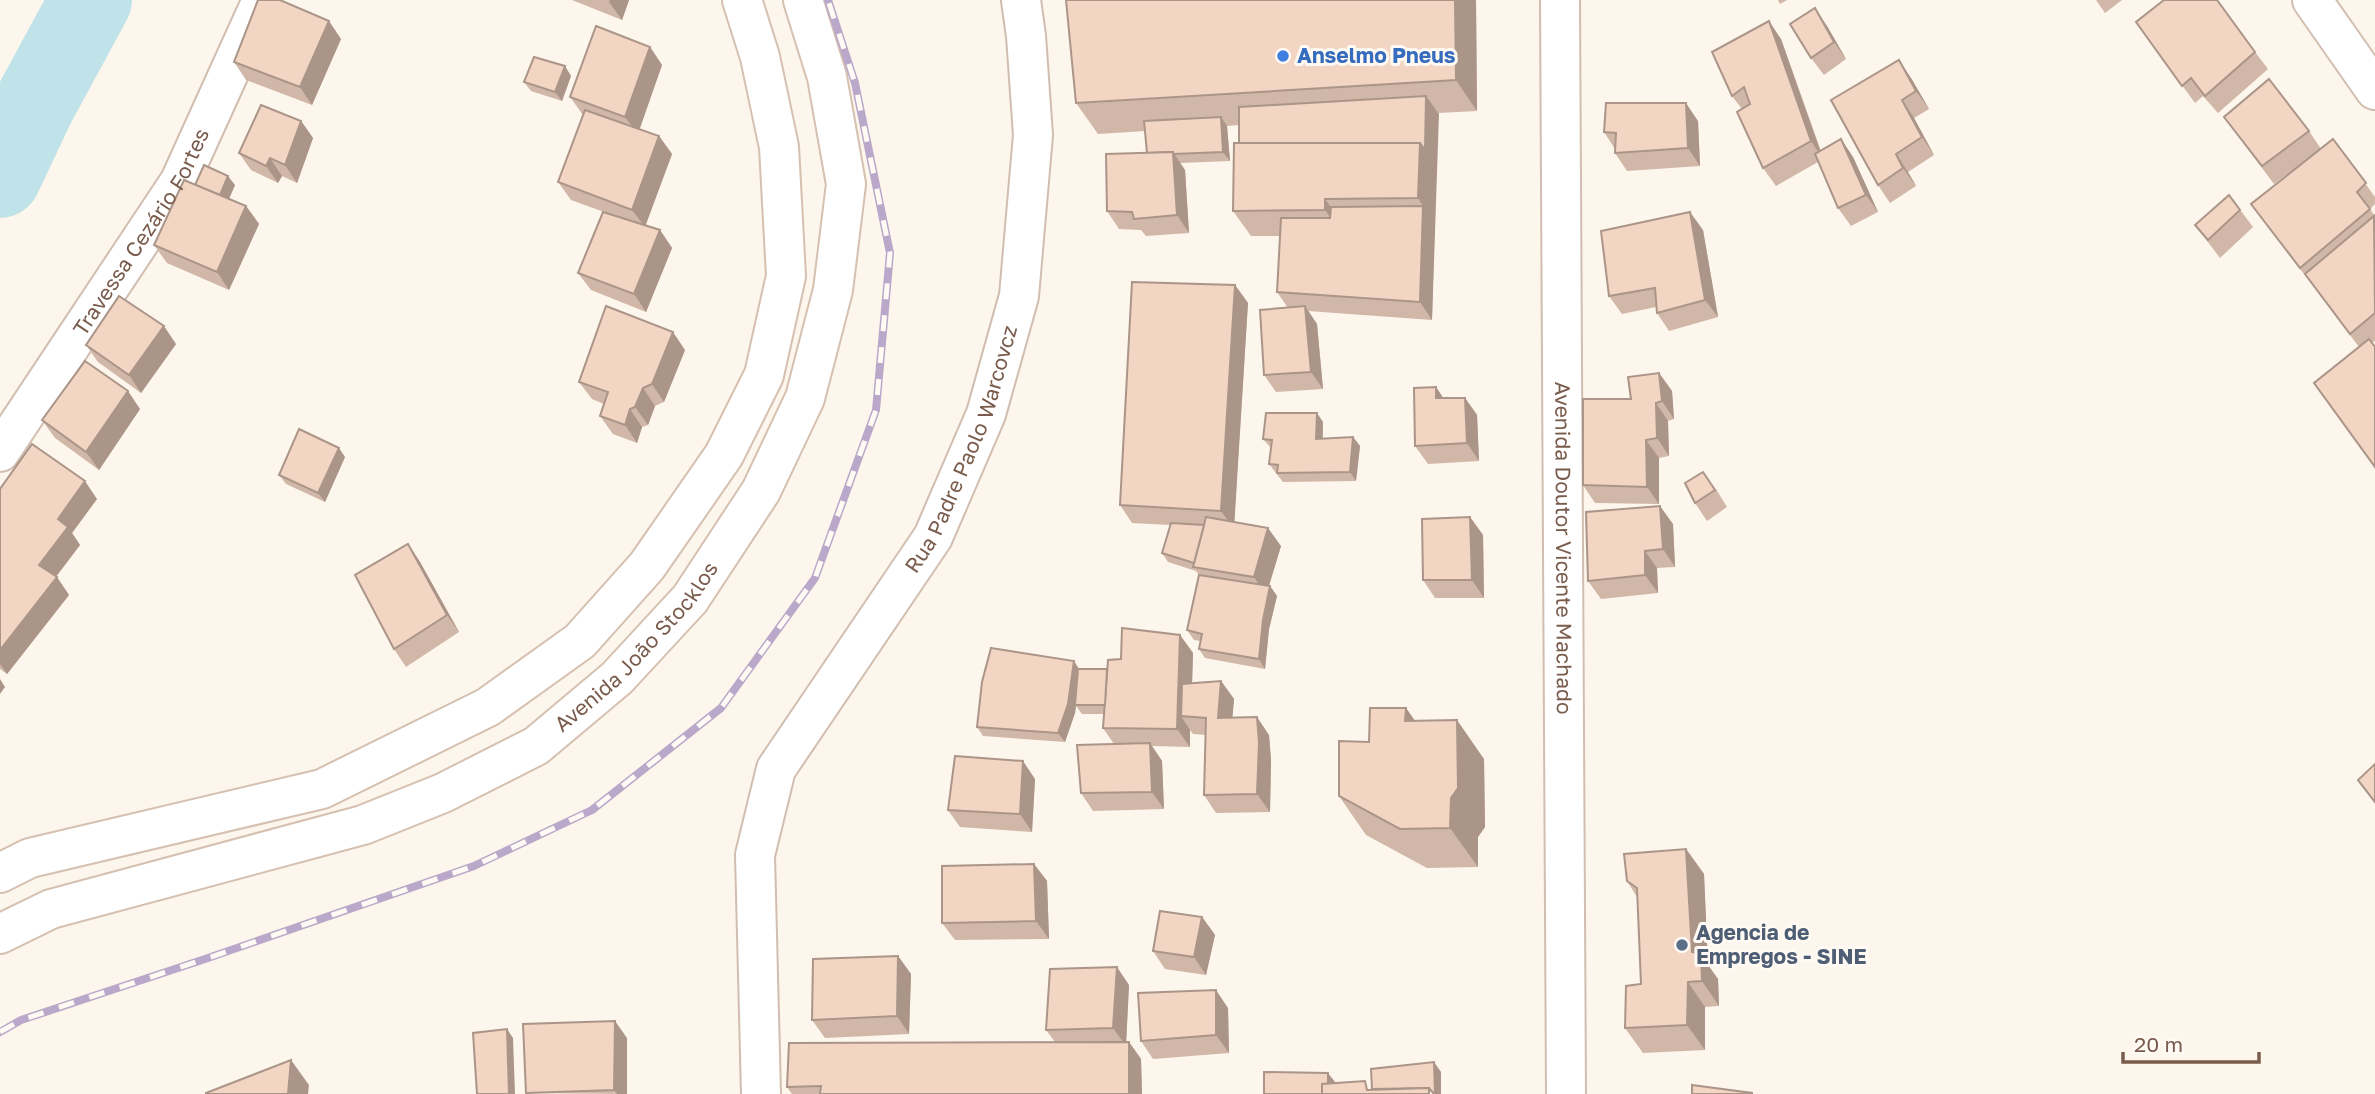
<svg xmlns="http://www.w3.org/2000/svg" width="2375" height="1094" viewBox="0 0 2375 1094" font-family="'Golos Text',sans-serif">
<rect width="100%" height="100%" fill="#fdf6ec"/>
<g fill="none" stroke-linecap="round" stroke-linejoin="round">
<path stroke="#bfe3e8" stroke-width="82" d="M0 177 34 105 91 0"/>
<g stroke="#d1beb0" stroke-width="42">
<g id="street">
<path id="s1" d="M1560 0 1566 1094"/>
<path d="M2312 0 2375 90"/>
<path id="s2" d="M0 452 180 181 262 0"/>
<path id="s3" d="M761 1094 755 855 776 769 933 537 986 414 1019 296 1033 135 1026 36 1021 0"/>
</g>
</g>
<g stroke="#d6c0b0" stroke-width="42">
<g id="secondary">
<path d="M0 873 30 858 322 789 488 707 580 641 647 566 724 455 764 375 786 276 779 147 760 57 742 0"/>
<path id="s4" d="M0 934 51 909 363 825 443 793 536 746 617 678 690 599 761 491 805 398 833 290 846 184 827 77 803 0"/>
</g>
</g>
<use href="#street" stroke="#fff" stroke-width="38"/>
<use href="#secondary" stroke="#fff" stroke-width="38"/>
<g stroke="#b9a8c9" stroke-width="8">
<path id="rail" d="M0 1032 21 1020 205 959 474 866 592 810 721 708 815 578 876 410 890 253 855 83 828 0"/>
</g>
<use href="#rail" stroke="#fffaf3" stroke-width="5" stroke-dasharray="16" stroke-linecap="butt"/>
</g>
<g fill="#d1b7a8">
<path d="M572 0H629L622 20Z"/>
<path d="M1066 0H1476L1477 111 1438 113 1432 320 1308 311 1317 324 1323 389 1276 392 1264 375 1288 308 1277 292 1280 236H1251L1233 211 1239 143V125L1227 126 1230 161 1180 163 1185 170 1189 233 1146 236 1141 230 1119 229 1107 211 1147 153 1145 131 1098 134 1076 103Z"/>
<path d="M1778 0H1787L1780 4Z"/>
<path d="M2096 0H2122L2105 13Z"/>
<path d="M2136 22 2255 52 2268 69 2218 113 2203 96 2195 103Z"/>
<path d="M1827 26 1846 59 1824 75 1811 58Z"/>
<path d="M341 39 312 105 246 80 234 62Z"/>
<path d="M1781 39 1821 151 1841 139 1853 157 1878 212 1851 226 1838 208 1818 162 1776 186 1763 168 1742 109 1732 96Z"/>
<path d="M650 47 662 65 639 129 659 136 672 154 645 226 660 230 672 248 646 312 591 290 578 273 604 212 571 200 558 182 583 115 570 97Z"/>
<path d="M571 76 562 101 531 91 524 82Z"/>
<path d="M1911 78 1929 109 1914 118 1934 155 1908 172 1916 186 1890 203 1878 185 1831 100Z"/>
<path d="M2224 117 2309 131 2321 149 2333 139 2375 197V204L2370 209 2375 216V341L2372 343 2359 347 2251 204 2308 159 2274 184Z"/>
<path d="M301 121 313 138 297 183 282 176 278 183 251 170 239 153Z"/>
<path d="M1698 121 1700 166 1627 171 1615 153V149L1604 132Z"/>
<path d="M195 185H235L229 199 246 206 259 224 229 290 167 263 154 245Z"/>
<path d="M2229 195 2253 227 2220 258 2195 225Z"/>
<path d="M1703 230 1718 317 1669 331 1657 313 1656 307 1622 314 1609 296Z"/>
<path d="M1235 285 1248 303 1234 522 1281 546 1269 586H1270L1277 596 1269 629 1265 669 1205 658 1199 649 1201 641 1194 640 1187 630 1199 575 1196 571 1168 562 1162 553 1170 525 1132 523 1120 505Z"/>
<path d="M176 344 141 393 98 362 86 345Z"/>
<path d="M685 350 664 402 655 406 648 425 642 427 637 443 613 434 600 416 604 404 592 399 579 382Z"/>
<path d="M1659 373 1672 391 1674 419 1668 421 1669 456 1659 458V504L1595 503 1583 485 1631 399Z"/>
<path d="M1436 387 1443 398H1465L1477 415 1479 461 1428 464 1415 446Z"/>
<path d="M140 409 99 470 55 438 42 420Z"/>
<path d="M1323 422V439L1353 437 1360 446 1356 481 1283 482 1269 464 1271 448 1263 439Z"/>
<path d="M345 457 325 502 286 484 279 475Z"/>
<path d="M0 489 97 499 72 533 80 545 56 577 69 595 7 674 0 669Z"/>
<path d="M1716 489 1727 507 1707 521 1695 503Z"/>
<path d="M1470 517 1483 535 1484 598H1435L1423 580Z"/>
<path d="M1673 524 1675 567 1657 568 1658 593 1601 599 1588 581Z"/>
<path d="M408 544 420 562 459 632 406 667 394 649Z"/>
<path d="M1180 635 1193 653 1192 683 1221 681 1234 699 1232 718 1269 735 1271 760 1270 812 1216 813 1204 795 1206 735 1193 734 1190 730V747L1152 746 1162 761 1164 809 1093 811 1081 793 1114 744 1103 728 1104 714H1082L1076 706 1075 713 1065 742 983 736 977 727 1074 661 1079 669H1107L1121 659Z"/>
<path d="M1406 708 1415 721 1484 759 1485 827 1478 837V867L1427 868 1366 835 1339 796 1369 742Z"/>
<path d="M1035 779 1032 832 960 827 948 810Z"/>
<path d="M1686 849 1704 874 1708 965 1718 979 1719 1006 1705 1007V1050L1643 1053 1625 1028 1641 984 1637 897 1627 881Z"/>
<path d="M1034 864 1047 881 1049 939 955 940 942 923Z"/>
<path d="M1202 917 1215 935 1206 975 1165 969 1153 951Z"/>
<path d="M898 956 911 974 909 1034 825 1038 812 1020Z"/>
<path d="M1129 985 1126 1042H1129L1141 1059 1142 1094H792L787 1087 1055 1042 1046 1030Z"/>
<path d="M1228 1008 1229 1053 1153 1059 1141 1041Z"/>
<path d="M627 1038V1094L526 1093Z"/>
</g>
<g fill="#aa9588">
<path d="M610 0H629L622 20 609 2Z"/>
<path d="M1455 0H1476L1477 111 1456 80Z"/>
<path d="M1815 8 1827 26 1846 59 1834 42Z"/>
<path d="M329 21 341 39 312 105 300 87Z"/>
<path d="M1769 21 1781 39 1823 159 1811 141Z"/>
<path d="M650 47 662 65 638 134 625 117Z"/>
<path d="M1899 60 1911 78 1929 109 1916 91Z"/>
<path d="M565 66 571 76 562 101 555 92Z"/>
<path d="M1426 96 1439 114 1432 320 1420 302 1423 206 1418 198 1420 143Z"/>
<path d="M1902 100 1914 118 1934 155 1922 137Z"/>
<path d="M1686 103 1698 121 1700 166 1688 148Z"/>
<path d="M1221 117 1227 126 1230 161 1223 152Z"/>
<path d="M301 121 313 138 297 183 285 165Z"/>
<path d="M659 136 672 154 645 227 632 210Z"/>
<path d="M1841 139 1853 157 1878 212 1866 195Z"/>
<path d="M1173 152 1185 170 1189 233 1177 215Z"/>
<path d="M1896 154 1908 172 1916 186 1903 168Z"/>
<path d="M270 158 282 176 278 183 266 166Z"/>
<path d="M228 176 235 185 224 210 217 201Z"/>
<path d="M1325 199 1343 224V235L1325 210Z"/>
<path d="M246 206 259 224 229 290 217 272Z"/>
<path d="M1690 212 1703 230 1718 317 1705 300Z"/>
<path d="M660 230 672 248 646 312 634 294Z"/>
<path d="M1235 285 1248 303 1234 529 1221 511Z"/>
<path d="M1305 306 1317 324 1323 389 1311 372Z"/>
<path d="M164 326 176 344 141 393 129 375Z"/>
<path d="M673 332 685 350 664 402 652 384Z"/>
<path d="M1659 373 1672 391 1674 419 1662 401Z"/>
<path d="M1436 387 1448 405 1436 398Z"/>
<path d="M643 388 655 406 648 425 635 407Z"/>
<path d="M128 391 140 409 99 470 86 452Z"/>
<path d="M1465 398 1477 415 1479 461 1467 443Z"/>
<path d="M1656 403 1668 421 1669 456 1657 438Z"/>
<path d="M630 409 642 427 637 443 625 425Z"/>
<path d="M1317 413 1323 422 1322 449 1316 439Z"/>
<path d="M1353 437 1360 446 1356 481 1350 472Z"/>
<path d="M1646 440 1659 458V504L1647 487Z"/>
<path d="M339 448 345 457 325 502 318 493Z"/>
<path d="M85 481 97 499 72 533 80 545 51 583 39 565 58 519Z"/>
<path d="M1660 506 1673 524 1675 567 1663 549Z"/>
<path d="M1470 517 1483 535 1484 598 1472 580Z"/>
<path d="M1268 528 1281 546 1266 595 1254 577Z"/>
<path d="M408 544 420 562 459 632 447 615Z"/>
<path d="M1645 551 1657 568 1658 593 1645 575Z"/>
<path d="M57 577 69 595 7 674 0 664V650Z"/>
<path d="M1270 586 1277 596 1269 629 1265 669 1259 659 1263 620Z"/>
<path d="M1180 635 1193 653 1191 717 1181 716 1190 730V747L1177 729Z"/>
<path d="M1074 661 1080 671 1075 713 1065 742 1058 733Z"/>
<path d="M0 679 5 687 0 694Z"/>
<path d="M1221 681 1234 699 1231 736 1218 718Z"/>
<path d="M1406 708 1433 747 1405 721Z"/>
<path d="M1257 717 1269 735 1271 760 1270 812 1257 794Z"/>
<path d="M1457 720 1484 759 1485 827 1478 837V867L1450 828 1451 798Z"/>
<path d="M1150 743 1162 761 1164 809 1152 792Z"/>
<path d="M1023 761 1035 779 1032 832 1020 814Z"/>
<path d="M1686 849 1704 874 1708 965 1718 979 1719 1006 1702 981 1692 952Z"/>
<path d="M1034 864 1047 881 1049 939 1036 921Z"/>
<path d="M1202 917 1215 935 1206 975 1194 957Z"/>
<path d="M898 956 911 974 909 1034 897 1016Z"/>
<path d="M1117 967 1129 985 1126 1046 1113 1028Z"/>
<path d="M1688 982 1705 1007V1050L1687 1025Z"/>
<path d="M1216 990 1228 1008 1229 1053 1216 1035Z"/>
<path d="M615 1021 627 1038V1094H617L614 1090Z"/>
<path d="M507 1029 513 1038 515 1094H509Z"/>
<path d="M1129 1042 1141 1059 1142 1094H1129Z"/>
<path d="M291 1060 309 1085 308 1094H288Z"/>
<path d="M1434 1062 1441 1072V1094H1435Z"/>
<path d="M1328 1073 1335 1082V1094H1328Z"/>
</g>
<g fill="#f3d5c3" stroke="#aa9588" stroke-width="2">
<path d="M258 0H280L329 21 300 87 234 62Z"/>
<path d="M1066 0H1455L1456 80 1076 103Z"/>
<path d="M2164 0H2217L2255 52 2205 96 2191 78 2182 86 2136 22Z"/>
<path d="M1815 8 1834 42 1811 58 1790 24Z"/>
<path d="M1769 21 1811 141 1763 168 1737 112 1750 104 1744 87 1732 96 1712 52Z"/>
<path d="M596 26 650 47 625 117 570 97Z"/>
<path d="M534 57 565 66 555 92 524 82Z"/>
<path d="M1899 60 1916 91 1902 100 1922 137 1896 154 1903 168 1878 185 1831 100Z"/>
<path d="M2269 79 2309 131 2262 166 2224 117Z"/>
<path d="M1426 96 1425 150 1420 143H1239V107Z"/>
<path d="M1606 103H1686L1688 148 1615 153 1616 133 1604 132Z"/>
<path d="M261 105 301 121 285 165 270 158 266 166 239 153Z"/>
<path d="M585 110 659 136 632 210 558 182Z"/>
<path d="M1221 117 1223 152 1173 154V152L1147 153 1144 121Z"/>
<path d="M1841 139 1866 195 1838 208 1815 154Z"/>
<path d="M2333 139 2366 183 2357 192 2370 209 2300 268 2251 204Z"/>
<path d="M1234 143H1420L1418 198 1325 199V210L1233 211Z"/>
<path d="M1173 152 1177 215 1134 219 1132 212 1107 211 1106 154Z"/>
<path d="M204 165 228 176 220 195 195 185Z"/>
<path d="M184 180 246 206 217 272 154 245Z"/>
<path d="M2229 195 2240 210 2208 240 2195 225Z"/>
<path d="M1423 206 1420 302 1277 292 1281 218H1330L1331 207Z"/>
<path d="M603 212 660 230 634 294 578 273Z"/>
<path d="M1690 212 1705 300 1657 313 1655 288 1609 296 1601 231Z"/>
<path d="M2374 216 2375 313 2350 334 2305 274Z"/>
<path d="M1132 282 1235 285 1221 511 1120 505Z"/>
<path d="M119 296 164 326 129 375 86 345Z"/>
<path d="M606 306 673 332 652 384 643 388 635 407 630 409 625 425 600 416 608 392 579 382Z"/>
<path d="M1305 306 1311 372 1264 375 1260 310Z"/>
<path d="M2369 339 2375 347V467L2314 383Z"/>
<path d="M85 361 128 391 86 452 42 420Z"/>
<path d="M1659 373 1662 401 1656 403 1657 438 1646 440 1647 487 1583 485V399H1631L1628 377Z"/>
<path d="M1436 387V398H1465L1467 443 1415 446 1414 388Z"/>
<path d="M1266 413H1317L1316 439 1353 437 1350 472 1277 473 1278 465 1269 464 1272 440 1263 439Z"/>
<path d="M299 429 339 448 318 493 279 475Z"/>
<path d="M32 444 85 481 58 519 68 527 39 565 57 577 0 650V489Z"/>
<path d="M1703 472 1715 490 1695 503 1685 483Z"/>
<path d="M1660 506 1663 549 1645 551V575L1588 581 1586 512Z"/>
<path d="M1206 517 1268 528 1254 577 1193 567Z"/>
<path d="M1470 517 1472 580H1423L1422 519Z"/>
<path d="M1171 523 1204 525 1194 563 1162 553Z"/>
<path d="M408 544 447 615 394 649 355 575Z"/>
<path d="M1199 575 1270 586 1263 620 1259 659 1199 649 1202 634 1187 630Z"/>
<path d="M1122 628 1180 635 1177 729 1103 728 1108 660 1121 659Z"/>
<path d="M991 648 1074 661 1068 704 1058 733 977 727 982 682Z"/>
<path d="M1078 669H1107L1105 705H1075Z"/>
<path d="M1221 681 1218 718 1257 717 1259 743 1257 794 1204 795 1206 718 1181 716 1182 684Z"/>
<path d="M1370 708H1406L1405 721 1457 720 1458 788 1451 798 1450 828 1400 829 1339 796V741L1369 742Z"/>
<path d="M1150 743 1152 792 1081 793 1077 745Z"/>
<path d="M955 756 1023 761 1020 814 948 810Z"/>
<path d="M2375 764V802L2358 780Z"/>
<path d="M1686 849 1692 952 1701 954 1702 981 1688 982 1687 1025 1625 1028 1626 986 1641 984 1637 888 1627 881 1624 854Z"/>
<path d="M1034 864 1036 921 942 923V866Z"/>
<path d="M1160 911 1202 917 1194 957 1153 951Z"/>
<path d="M898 956 897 1016 812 1020 813 959Z"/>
<path d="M1117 967 1113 1028 1046 1030 1050 969Z"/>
<path d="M1216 990V1035L1141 1041 1138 993Z"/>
<path d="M615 1021 614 1090 526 1093 523 1024Z"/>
<path d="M507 1029 509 1094H477L473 1033Z"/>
<path d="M1129 1042V1094H820L821 1086 787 1087 789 1043Z"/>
<path d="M291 1060 288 1094H206V1093Z"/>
<path d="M1434 1062 1435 1094H1434L1429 1088 1372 1089 1371 1069Z"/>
<path d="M1264 1072 1328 1073V1084H1322V1094H1264Z"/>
<path d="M1365 1081 1367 1090 1429 1088V1094H1322V1084Z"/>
<path d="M1692 1085 1752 1093V1094H1692Z"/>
</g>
<circle fill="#3f7fe0" stroke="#fffaf3" stroke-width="2.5" cx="1283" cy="56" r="7"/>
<circle fill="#5c6f8a" stroke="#fffaf3" stroke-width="2.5" cx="1682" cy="945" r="7"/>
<g text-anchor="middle" stroke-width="6" stroke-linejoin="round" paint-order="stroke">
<g font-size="21" font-weight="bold" fill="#366cbe" stroke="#fffaf3" text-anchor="start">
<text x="1297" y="63">Anselmo Pneus</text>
</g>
<g font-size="21" fill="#7a5c4d" stroke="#fffaf3">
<text dy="7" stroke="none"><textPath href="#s2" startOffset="262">Travessa Cezário Fortes</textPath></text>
<text dy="7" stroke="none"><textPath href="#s3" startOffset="700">Rua Padre Paolo Warcovcz</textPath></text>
<text dy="7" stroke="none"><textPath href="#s1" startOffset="548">Avenida Doutor Vicente Machado</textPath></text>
<text dy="7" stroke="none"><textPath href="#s4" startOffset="712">Avenida João Stocklos</textPath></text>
</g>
<g font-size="21" font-weight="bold" fill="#4e5e75" stroke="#fffaf3" text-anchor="start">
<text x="1696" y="940">Agencia de<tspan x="1696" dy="24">Empregos - SINE</tspan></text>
</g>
</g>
<path d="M2123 1052v10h136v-10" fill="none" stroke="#7a5c4d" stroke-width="3.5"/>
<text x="2134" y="1052" font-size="21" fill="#7a5c4d" stroke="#fffaf3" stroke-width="5" paint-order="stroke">20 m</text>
</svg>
